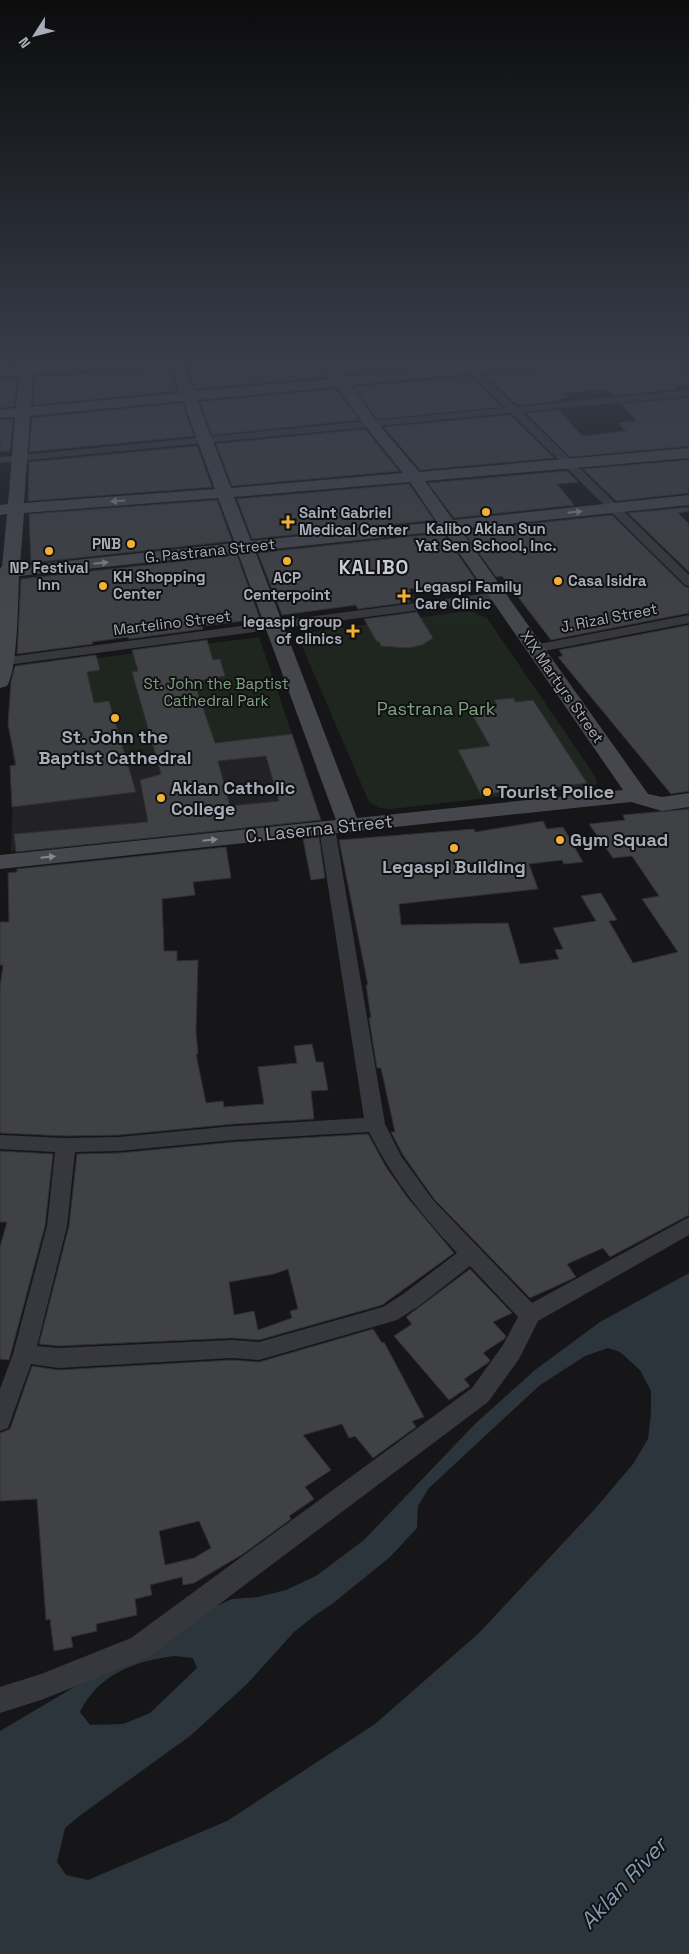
<svg xmlns="http://www.w3.org/2000/svg" width="689" height="1954" viewBox="0 0 689 1954" font-family="'Space Grotesk',sans-serif">
<rect width="100%" height="100%" fill="#161618"/>
<g fill="#222225">
<path d="M34 358H156V360L33 369Z"/>
<path d="M289 734 314 817 11 851 14 763Z"/>
</g>
<g fill="#1e261f">
<path d="M460 612H473L487 618 595 776 597 782C591 795 575 793 564 789L392 809 380 808 369 802 299 639 311 632Z"/>
<path d="M259 637 292 734 14 763 9 729 12 673 20 668Z"/>
</g>
<path fill="#2c353c" fill-rule="evenodd" d="M689 1273V1954H0V1731L196 1615 232 1599 258 1597 286 1590 316 1576 364 1540 476 1423 535 1370 600 1322ZM608 1348 620 1352 640 1370 651 1391V1413L648 1439 633 1464 594 1510 479 1633 375 1724 227 1821 88 1880 66 1875 57 1862 65 1828 82 1814 190 1736 247 1684 294 1632 314 1616 332 1604 390 1557 417 1528 418 1506 429 1488 540 1385 585 1356ZM175 1656 193 1658 197 1668 150 1713 123 1724 90 1725 80 1712C98 1674 135 1661 175 1656Z"/>
<g fill="#404145" stroke="#303034" fill-rule="evenodd">
<path d="M0 358H18L17 365 0 367Z"/>
<path d="M36 358H133L35 364Z"/>
<path d="M272 358H315L328 377 195 389 186 366Z"/>
<path d="M333 358H453L459 365 346 375Z"/>
<path d="M467 358H539L473 364Z"/>
<path d="M636 358H669L689 374V385L674 387 677 389 613 396 606 389 563 393 567 398 557 399 559 401 517 405 485 374 595 364 603 361Z"/>
<path d="M169 367 177 391 33 405 35 377Z"/>
<path d="M470 376 501 407 377 419 354 387Z"/>
<path d="M17 378 14 406 0 408V379Z"/>
<path d="M336 389 359 420 212 435 200 402Z"/>
<path d="M687 398 689 400V446L570 457 526 413 559 410 582 436 626 431 618 423 637 421 621 404Z"/>
<path d="M182 403 194 436 29 452 32 418Z"/>
<path d="M510 415 554 458 420 470 384 427Z"/>
<path d="M13 419 10 451H0V420Z"/>
<path d="M365 429 399 471 232 486 216 444Z"/>
<path d="M197 446 212 487 28 501 29 462Z"/>
<path d="M689 460V493L616 501 583 469Z"/>
<path d="M567 471 578 482 557 484 574 505 454 518 428 483Z"/>
<path d="M409 484 434 520 252 539 237 499Z"/>
<path d="M217 500 232 541 31 563 29 514Z"/>
<path d="M689 507V511L678 513 689 524V572L628 513Z"/>
<path d="M612 515 684 586 689 588V613L551 640 502 576 496 577 463 531Z"/>
<path d="M443 533 475 579 409 589 414 598 408 599 410 602 358 609 356 605 282 615 258 553Z"/>
<path d="M237 555 260 619 202 626 203 629 129 639 128 637 92 642 93 644 17 654 21 579Z"/>
<path d="M417 612 433 638 422 645 409 648 381 646 379 641 377 642 364 619Z"/>
<path d="M689 625V791L671 794 558 657 563 656 559 650Z"/>
<path d="M207 640 213 660 220 659 225 676 194 682 215 743 292 734 321 820 16 852 14 834 148 822 140 780 161 774 132 672 138 671 132 650ZM266 756 279 801 230 806 218 761Z"/>
<path d="M96 655 100 670 87 672 94 703 109 701 136 792 12 807 10 766 16 765 8 724 11 681 15 666Z"/>
<path d="M513 698 516 702 533 700 587 783 518 793 516 790 481 795 458 750 490 746 469 709 497 705 494 700Z"/>
<path d="M689 809V1215L610 1257 603 1248 567 1264 576 1277 530 1298 434 1199 403 1155 391 1132H395L381 1068H377L369 1018H371L366 985H368L339 840 474 829 475 832 543 821 547 829 563 827 583 862 564 864 562 860 529 864 538 889 399 904 401 925 508 923 520 964 559 959 555 950 563 949 553 928 596 921 581 896 601 893 617 920 609 921 633 963 678 952 642 899 659 896 632 856 613 858 589 824 625 820 623 815Z"/>
<path d="M319 837 325 878 311 880 303 839Z"/>
<path d="M226 847 231 878 193 882 195 895 162 899 164 951H177V961L198 960 196 1032 198 1054H196L206 1103 223 1101 224 1107 264 1104 258 1067 297 1063 294 1046 312 1044 316 1062H323L328 1090 311 1091 314 1119 234 1124 119 1135 66 1136 0 1133V987L3 965H0V922H9L8 873 17 872V869Z"/>
<path d="M368 1134 386 1167 407 1197 454 1253 382 1305 259 1340 232 1338 58 1346 39 1344 69 1226 77 1154 119 1153 234 1142ZM288 1269 298 1309 290 1311 292 1318 258 1330 254 1311 234 1315 229 1282 274 1274Z"/>
<path d="M0 1151 53 1154 45 1226 9 1360 0 1359V1247L7 1222H0Z"/>
<path d="M470 1269 512 1313 493 1322 506 1336 504 1339 483 1353 490 1360 489 1362 464 1379 470 1386 449 1400 394 1336 412 1324 406 1317Z"/>
<path d="M373 1329 382 1343 384 1342 424 1417 412 1421 416 1427 373 1458 355 1436 349 1438 342 1424 303 1435 331 1470 305 1487 314 1499 289 1516 291 1519 243 1554 194 1583 183 1585 182 1577 150 1585 152 1595 135 1599 137 1615 96 1624 97 1631 71 1637 73 1647 54 1651 50 1619 46 1620 37 1499 0 1501V1433L10 1429 32 1366 58 1370 232 1360 259 1362ZM199 1521 211 1548 194 1558 165 1565 159 1531Z"/>
</g>
<g fill="none" stroke-linecap="round" stroke-linejoin="round">
<g fill="#37383d" fill-rule="evenodd">
<path d="M455 358H465L516 407 689 390V396L522 412 689 575V586L685 585 511 413 0 463V457L505 408Z"/>
<path d="M498 592 502 593 504 596 502 599 0 666V658Z"/>
<path d="M689 615V623L534 653 527 649 534 645Z"/>
<path d="M327 823 333 825 335 828 385 1124 401 1156 433 1200 532 1303 689 1217V1235L538 1321 519 1359 488 1402 149 1657 41 1700 0 1713V1687L41 1674 131 1638 472 1388 503 1345 518 1317 470 1266 419 1306 397 1320 259 1360 232 1358 58 1368 31 1364 8 1428 0 1431V1389L13 1354 47 1226 55 1152 0 1149V1135L66 1138 119 1137 234 1126 364 1118 319 828 321 825ZM369 1132C394 1181 420 1213 457 1253L403 1294 383 1307 259 1342 232 1340 58 1348 37 1346 67 1226 75 1152 119 1151 234 1140Z"/>
</g>
<path fill="#45474d" fill-rule="evenodd" d="M20 358H34L33 366 155 358H214L212 361 183 364 194 391 331 379 317 358H331L345 377 555 358H602L600 361 595 362 351 385 376 421 419 472 689 448V458L425 481 453 520 689 495V505L460 529 648 794 662 797 689 793V807L662 811 631 802 0 869V855L336 820 238 553 19 576C18 599 18 670 7 686L0 688V568L2 567 7 514 0 515V505L8 504 15 417 0 418V410L16 408 19 376 0 377V369L19 367ZM170 365 180 393 31 407 33 375ZM337 387 366 427 403 473 231 488 197 400ZM183 401 215 489 24 503 30 416ZM410 482 437 522 251 541 234 497ZM218 498 235 543 20 566 24 513ZM444 531 623 790 357 818 255 551Z"/>
</g>
<defs><path id="oneway-solid" d="M-6-.8H1V-3.2L6.5 0L1 3.2V.8H-6Z" transform="scale(1.25)"/></defs>
<g fill="#858993">
<use href="#oneway-solid" transform="translate(118 501) rotate(176)"/>
<use href="#oneway-solid" transform="translate(575 512) rotate(-6)"/>
<use href="#oneway-solid" transform="translate(101 563) rotate(-6)"/>
<use href="#oneway-solid" transform="translate(210 840) rotate(-6)"/>
<use href="#oneway-solid" transform="translate(48 857) rotate(-6)"/>
</g>
<linearGradient id="sky" x2="0" y2="1"><stop stop-color="#0c0c0d"/><stop offset="0.57" stop-color="#363c48"/><stop offset="1" stop-color="#363c48" stop-opacity="0"/></linearGradient>
<rect width="689" height="631" fill="url(#sky)"/>
<g fill="#f2b134" stroke="#111113" stroke-width="2">
<circle cx="486" cy="512" r="5"/>
<path d="M285.5 514.5h5v5h5v5h-5v5h-5v-5h-5v-5h5z"/>
<circle cx="131" cy="544" r="5"/>
<circle cx="49" cy="551" r="5"/>
<circle cx="287" cy="561" r="5"/>
<circle cx="558" cy="581" r="5"/>
<circle cx="103" cy="586" r="5"/>
<path d="M401.5 588.5h5v5h5v5h-5v5h-5v-5h-5v-5h5z"/>
<path d="M350.5 623.5h5v5h5v5h-5v5h-5v-5h-5v-5h5z"/>
<circle cx="115" cy="718" r="5"/>
<circle cx="487" cy="792" r="5"/>
<circle cx="161" cy="798" r="5"/>
<circle cx="560" cy="840" r="5"/>
<circle cx="454" cy="848" r="5"/>
</g>
<g text-anchor="middle" stroke-width="4" stroke-linejoin="round" paint-order="stroke">
<g font-size="15" font-weight="bold" fill="#a8adb8" stroke="#111113" text-anchor="start">
<text x="299" y="518">Saint Gabriel<tspan x="299" dy="17">Medical Center</tspan></text>
<text x="486" y="534" text-anchor="middle">Kalibo Aklan Sun<tspan x="486" dy="17">Yat Sen School, Inc.</tspan></text>
<text x="121" y="549" text-anchor="end">PNB</text>
<text x="49" y="573" text-anchor="middle">NP Festival<tspan x="49" dy="17">Inn</tspan></text>
<text x="113" y="582">KH Shopping<tspan x="113" dy="17">Center</tspan></text>
<text x="287" y="583" text-anchor="middle">ACP<tspan x="287" dy="17">Centerpoint</tspan></text>
<text x="568" y="586">Casa Isidra</text>
<text x="415" y="592">Legaspi Family<tspan x="415" dy="17">Care Clinic</tspan></text>
<text x="342" y="627" text-anchor="end">legaspi group<tspan x="342" dy="17">of clinics</tspan></text>
</g>
<g font-size="15" fill="#a8adb8" stroke="#111113">
<text transform="translate(210 551) rotate(-6)" y="5">G. Pastrana Street</text>
<text transform="translate(609 618) rotate(-11)" y="5">J. Rizal Street</text>
<text transform="translate(172 623) rotate(-7)" y="5">Martelino Street</text>
<text transform="translate(562 687) rotate(55)" y="5">XIX Martyrs Street</text>
</g>
<g font-size="15" fill="#7fa381" stroke="#111113">
<text x="216" y="689">St. John the Baptist<tspan x="216" dy="17">Cathedral Park</tspan></text>
</g>
<g font-size="18" fill="#7fa381" stroke="#111113">
<text x="436" y="715">Pastrana Park</text>
</g>
<g font-size="18" font-weight="bold" fill="#a8adb8" stroke="#111113" text-anchor="start">
<text x="115" y="743" text-anchor="middle">St. John the<tspan x="115" dy="21">Baptist Cathedral</tspan></text>
<text x="171" y="794">Aklan Catholic<tspan x="171" dy="21">College</tspan></text>
<text x="497" y="798">Tourist Police</text>
<text x="570" y="846">Gym Squad</text>
<text x="454" y="873" text-anchor="middle">Legaspi Building</text>
</g>
<g font-size="18" fill="#a8adb8" stroke="#111113">
<text transform="translate(319 829) rotate(-6)" y="6">C. Laserna Street</text>
</g>
<g font-size="19" font-weight="bold" letter-spacing="1" fill="#c9ccd4" stroke="#111113">
<text x="374" y="574">KALIBO</text>
</g>
<g font-size="22" font-style="italic" fill="#7f9bb3" stroke="#111113">
<text transform="translate(623 1883) rotate(-47)" y="8">Aklan River</text>
</g>
</g>
<g transform="translate(35 35) rotate(234)" stroke="#111113" stroke-width="4" paint-order="stroke">
<path d="M0-4L9 19L0 12L-9 19Z" fill="#a8adb8"/>
<text y="-8" font-size="14" font-weight="bold" text-anchor="middle" fill="#a8adb8">N</text>
</g>
</svg>
